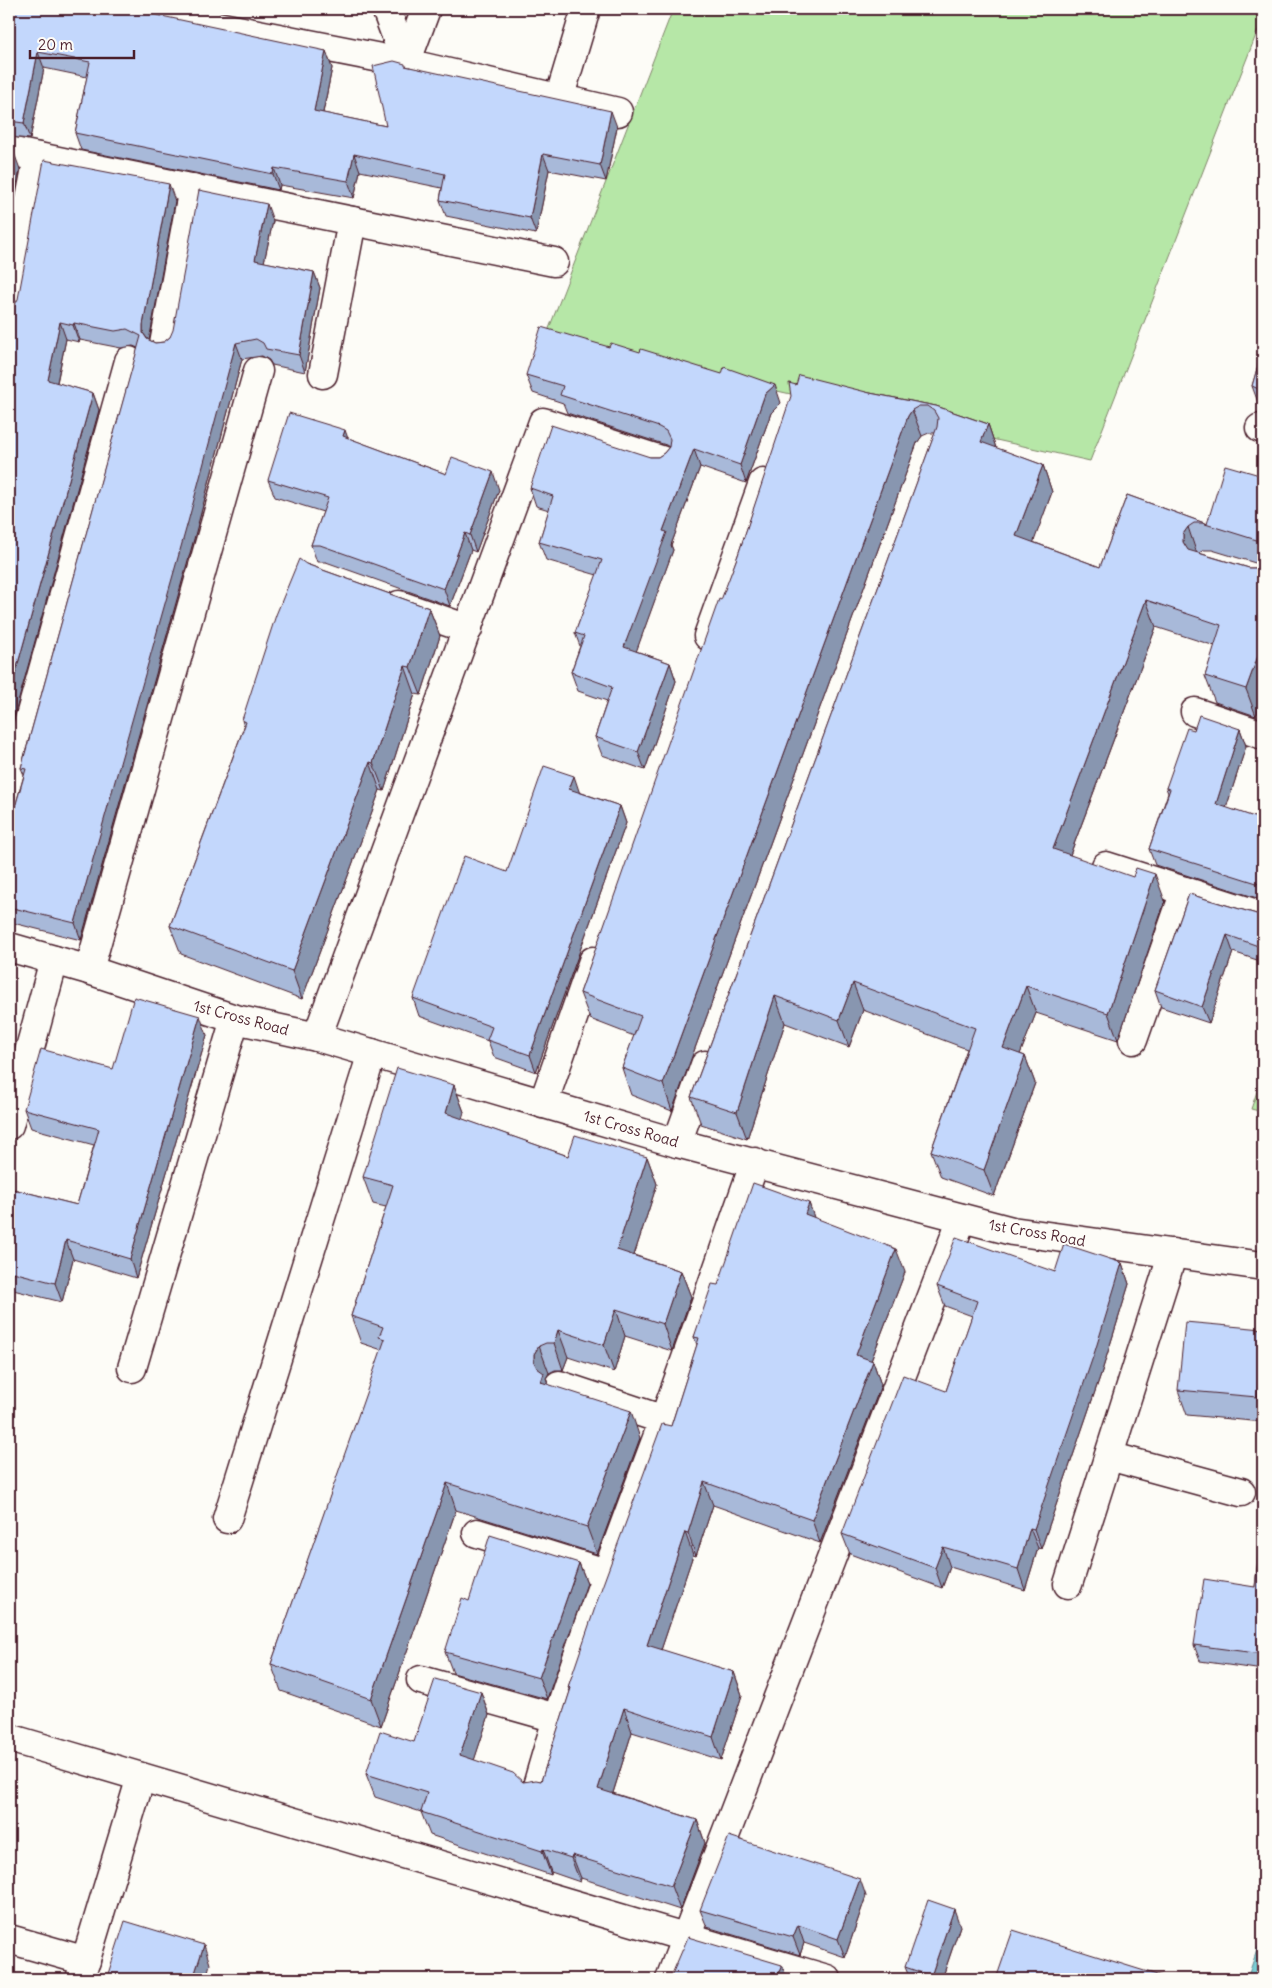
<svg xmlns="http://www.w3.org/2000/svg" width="1272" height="1988" viewBox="0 0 1272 1988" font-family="Delius,sans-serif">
<defs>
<pattern id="park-tufts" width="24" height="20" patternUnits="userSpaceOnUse" patternTransform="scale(1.25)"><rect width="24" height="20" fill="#b6e7a7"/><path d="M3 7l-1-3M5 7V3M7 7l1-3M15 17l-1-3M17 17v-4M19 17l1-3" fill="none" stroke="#9ec690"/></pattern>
</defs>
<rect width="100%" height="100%" fill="#fdfcf7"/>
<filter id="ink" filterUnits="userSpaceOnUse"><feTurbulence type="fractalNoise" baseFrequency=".02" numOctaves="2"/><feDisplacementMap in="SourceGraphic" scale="10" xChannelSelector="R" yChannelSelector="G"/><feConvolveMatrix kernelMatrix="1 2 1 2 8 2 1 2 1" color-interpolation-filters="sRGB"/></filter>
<g filter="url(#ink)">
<path fill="#b6e7a7" stroke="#808369" d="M673 9H1263V17L1090 461 545 339Z"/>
<path fill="url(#park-tufts)" stroke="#808369" d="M1263 1074V1112L1251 1109Z"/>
<path fill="#7accd3" stroke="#678790" d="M1263 1933V1979H1247Z"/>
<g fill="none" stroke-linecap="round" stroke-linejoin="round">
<g stroke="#4a1f2b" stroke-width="31">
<g id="minor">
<path d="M130 9 406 63 618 112"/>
<path d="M386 9 406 63"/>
<path d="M406 63 426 9"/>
<path d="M559 99 586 9"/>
<path d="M9 151 554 262"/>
<path d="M9 312 38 157"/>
<path d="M164 344 193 188"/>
<path d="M323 374 352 221"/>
<path d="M1260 428 1263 429"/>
<path d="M399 605 468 629"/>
<path d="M708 636 763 483"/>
<path d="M1195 712 1263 735"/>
<path d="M9 792 129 361"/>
<path d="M1106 866 1263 916"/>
<path d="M9 947 89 970 235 1019 317 1037 677 1143 1012 1231 1263 1266"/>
<path d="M89 970 258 371"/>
<path d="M317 1037 543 422 661 460"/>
<path d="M1133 1040 1185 891"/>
<path d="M543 1104 593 961"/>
<path d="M9 1125 54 960"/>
<path d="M677 1143 705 1065"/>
<path d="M132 1368 235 1019"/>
<path d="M559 1385 664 1420"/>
<path d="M1109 1456 1241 1492"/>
<path d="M227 1519 372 1053"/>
<path d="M477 1533 606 1573"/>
<path d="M1068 1584 1173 1253"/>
<path d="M421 1680 556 1718"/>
<path d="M9 1738 827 1979"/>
<path d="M536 1790C571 1665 617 1544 663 1422 695 1336 724 1249 755 1162"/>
<path d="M9 1939 86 1961"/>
<path d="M80 1979 141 1777"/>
<path d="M670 1979 962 1218"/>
</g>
</g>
<use href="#minor" stroke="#fdfcf7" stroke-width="28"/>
</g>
<g fill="#a8b9d9" stroke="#4a1f2b" fill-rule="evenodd">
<path d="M9 9 326 51 332 68 323 113 386 126 406 66 617 127 606 181 549 170 536 234 446 216 440 200 442 188 360 171 354 198 280 185 279 190 81 150 75 133 87 77 44 68 30 139 9 137Z"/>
<path d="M175 201 149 340 155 343 164 342 170 337 273 221 264 262 314 272 320 288 305 372 272 365 269 360 262 356 242 359 194 539 81 940 9 922V828L24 775 21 768 138 348 133 346 121 348 80 340 79 342 66 339 57 383 93 393 99 410 9 735V310Z"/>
<path d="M1263 348V414L1262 413 1252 386Z"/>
<path d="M526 375 781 403 771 413 746 483 700 467 671 545 673 550 636 651 670 663 676 681 645 770 602 755 595 737 607 701 578 691 571 672 580 646 575 633 597 575 546 560 539 542 549 510 536 506 530 488 650 457H658L664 453 669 447 666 445 567 413 563 403 533 393Z"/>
<path d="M796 385 870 393 936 406 988 424 996 448 1043 465 1052 492 1033 542 1100 567 1127 495 1207 524 1263 476V696L1256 716 1215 702 1205 676 1215 646 1156 627 1070 855 1165 901 1118 1040 1036 1013 1020 1054 1025 1056 1035 1083 994 1196 941 1177 931 1151 967 1049 863 1010 849 1047 785 1023 747 1139 701 1124 691 1097 935 433H929L922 436 917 443 672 1111 631 1095 622 1068 634 1036 590 1019 580 993 738 555ZM1204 550H1212L1262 565 1258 568H1249L1199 553Z"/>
<path d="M348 438 446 474 499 490 476 552 471 550 450 606 326 562H317L311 545 323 512 275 497 268 480Z"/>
<path d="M306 564 429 608 440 636 421 695 415 694 384 791 380 790 302 999 181 954 170 926 244 727 242 720Z"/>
<path d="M1240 729 1246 746 1226 808 1263 820V900L1155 865 1149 849 1168 793 1166 788 1194 730Z"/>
<path d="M579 792 620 806 626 823 536 1072 494 1057 488 1041 419 1016 413 998 507 872Z"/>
<path d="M1189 894 1260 915 1263 913V962L1233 952 1209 1023 1161 1007 1155 990Z"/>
<path d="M207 1035 136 1278 73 1259 62 1302 9 1289V1188L77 1205 94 1145 31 1128 24 1109 113 1069Z"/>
<path d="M454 1085 464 1112 462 1119 568 1156 647 1157 657 1184 634 1255 681 1271 691 1297 672 1351 625 1336 614 1372 568 1357 563 1370H555L549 1373 546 1378 548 1384 640 1438 597 1554 456 1510 381 1726 281 1691 271 1664 382 1350 361 1343 351 1316 386 1207 373 1204 363 1177Z"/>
<path d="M809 1203 814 1218 905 1272 871 1361H873L881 1385 820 1543 713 1505 696 1556 693 1555 661 1650 734 1672 742 1695 721 1760 632 1732 613 1793 697 1820 705 1843 680 1910 581 1878 580 1882 551 1872V1875L430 1835 421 1812 375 1797 366 1774 414 1742 481 1692 489 1715 474 1760 523 1782 541 1781 570 1692 568 1687 671 1426 697 1345 694 1337 718 1285Z"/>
<path d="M1122 1263 1129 1284 1102 1371 1041 1549 1038 1548 1025 1590 950 1567 942 1588 850 1554 842 1534 946 1391 972 1316 945 1306 937 1286Z"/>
<path d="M1263 1329V1422L1187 1415 1178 1390Z"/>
<path d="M1263 1520V1670L1200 1661 1194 1645 1255 1587Z"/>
<path d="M579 1563 587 1583 547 1699 453 1673 445 1652 469 1601Z"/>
<path d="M866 1896 845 1957 804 1943 800 1955 707 1927 700 1910Z"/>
<path d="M960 1926 942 1979H910L905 1967Z"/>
</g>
<g fill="#8896b0" stroke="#4a1f2b">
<path d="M326 51 332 68 320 127 314 111Z"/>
<path d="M38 52 44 68 30 139 24 123Z"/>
<path d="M611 111 617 127 606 181 600 165Z"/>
<path d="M14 153 20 169 9 228V180Z"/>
<path d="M354 154 360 171 354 198 348 181Z"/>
<path d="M543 154 549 170 536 234 530 218Z"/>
<path d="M274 168 280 185 279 190 273 174Z"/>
<path d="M169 184 175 201 149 341 143 333V325Z"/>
<path d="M267 204 273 221 261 276 255 260Z"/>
<path d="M314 272 320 288 305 372 299 355Z"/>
<path d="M60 322 66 339 54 396 48 380Z"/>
<path d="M74 323 80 340 79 342 73 325Z"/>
<path d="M236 343 242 359 194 539 81 940 75 923Z"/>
<path d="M775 385 781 403 771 413 746 483 740 465 765 394Z"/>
<path d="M93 393 99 410 9 735V696Z"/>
<path d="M912 410 922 436 917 443 672 1111 663 1084 908 416Z"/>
<path d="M988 424 997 451 981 442Z"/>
<path d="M345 430 351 447 343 436Z"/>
<path d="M694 449 700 467 671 545 673 550 631 666 624 647 663 531Z"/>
<path d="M1043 465 1052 492 1026 563 1016 536Z"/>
<path d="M493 472 499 490 476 552 470 535Z"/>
<path d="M1188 527 1197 554 1193 560 1183 542V534Z"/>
<path d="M465 533 471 550 450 606 444 589Z"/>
<path d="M1146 600 1156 627 1062 876 1053 849Z"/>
<path d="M429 608 440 636 421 695 410 667Z"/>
<path d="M1263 642V696L1256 716 1246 689Z"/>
<path d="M670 663 676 681 645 770 638 752Z"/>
<path d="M405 666 415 694 384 791 373 763Z"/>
<path d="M1240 729 1246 746 1222 821 1216 804Z"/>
<path d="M370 762 380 790 302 999 292 971Z"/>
<path d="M574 776 580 794 569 789Z"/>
<path d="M620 806 626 823 536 1072 530 1055Z"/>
<path d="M1155 874 1165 901 1118 1040 1108 1013Z"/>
<path d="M1227 935 1233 952 1209 1023 1202 1007Z"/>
<path d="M1263 939V954L1261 947Z"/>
<path d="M853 983 863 1010 849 1047 839 1020Z"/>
<path d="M1026 986 1036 1013 1012 1075 1003 1048Z"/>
<path d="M775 996 785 1023 747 1139 737 1112Z"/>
<path d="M200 1016 207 1035 136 1278 130 1259Z"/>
<path d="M1025 1056 1035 1083 994 1196 984 1170Z"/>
<path d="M454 1085 464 1112 456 1140 446 1113Z"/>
<path d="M647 1157 657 1184 627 1277 617 1250Z"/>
<path d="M809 1203 817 1226 805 1214Z"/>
<path d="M66 1240 73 1259 62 1302 55 1283Z"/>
<path d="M896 1249 905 1272 864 1379 856 1355Z"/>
<path d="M1122 1263 1129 1284 1102 1371 1041 1549 1034 1529Z"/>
<path d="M681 1271 691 1297 672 1351 663 1324Z"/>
<path d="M616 1309 625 1336 614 1372 604 1345Z"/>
<path d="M558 1330 568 1357 563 1370 554 1343Z"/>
<path d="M1263 1331V1415L1257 1397Z"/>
<path d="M539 1346 549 1373 546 1378 554 1400 551 1409 534 1362V1354Z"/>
<path d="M873 1361 881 1385 820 1543 812 1520Z"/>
<path d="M631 1411 640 1438 597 1554 587 1527Z"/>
<path d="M704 1482 713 1505 696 1556 688 1533Z"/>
<path d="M447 1483 456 1510 381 1726 371 1699Z"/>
<path d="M1030 1528 1038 1548 1025 1590 1018 1569Z"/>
<path d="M685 1532 693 1555 655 1668 647 1645Z"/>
<path d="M943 1547 950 1567 942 1588 935 1568Z"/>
<path d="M579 1563 587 1583 547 1699 539 1678Z"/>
<path d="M734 1672 742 1695 721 1760 713 1737Z"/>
<path d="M481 1692 489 1715 468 1779 460 1755Z"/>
<path d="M624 1708 632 1732 607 1812 598 1789Z"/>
<path d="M697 1820 705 1843 680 1910 671 1886Z"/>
<path d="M543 1849 551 1872V1875L542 1851Z"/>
<path d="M572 1855 581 1878 580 1882 571 1858Z"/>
<path d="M860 1879 866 1896 845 1957 838 1939Z"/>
<path d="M954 1909 960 1926 942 1979H932L931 1976Z"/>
<path d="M798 1925 804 1943 800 1955 793 1937Z"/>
<path d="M204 1945 210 1964 206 1979H193Z"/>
<path d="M782 1965 787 1979H776Z"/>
</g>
<g fill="#c3d7fc" stroke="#4a1f2b">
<path d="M9 9H129L326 51 314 111 386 126 373 66 394 61 405 64V66L611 111 600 165 543 154 530 218 440 200 445 174 354 154 348 181 274 168 273 174 75 133 90 62 38 52 24 123 9 121Z"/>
<path d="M9 151 14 153 9 180Z"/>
<path d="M44 160 169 184 143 325V333L147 339 155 343 164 342 170 337 173 330 199 190 267 204 255 260 314 272 299 355 266 349 263 343 256 339 236 343 188 522 75 923 9 907V828L26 769 21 768 141 336 127 329 115 331 74 323 73 325 60 322 48 380 93 393 9 696V310L14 306 18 299Z"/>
<path d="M541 327 609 347 611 343 640 352 641 349 722 374 724 367 775 385 765 394 740 465 694 449 663 531 667 532 624 647 670 663 638 752 595 737 612 687 571 672 584 636 575 633 602 560 539 542 553 496 530 488 551 425 650 457H658L664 453 669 447 670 439 666 431 659 427 560 395 563 386 526 375Z"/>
<path d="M1263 348V391L1252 386Z"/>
<path d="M799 375 870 393 936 406 988 424 981 442 1043 465 1016 536 1100 567 1127 495 1207 524 1225 465 1263 476V542L1202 523H1194L1188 527 1183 534V542L1188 550 1249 568H1258L1263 565V642L1246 689 1205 676 1221 625 1146 600 1053 849 1133 877 1136 868 1155 874 1108 1013 1026 986 1003 1048 1025 1056 984 1170 931 1151 975 1028 853 983 839 1020 775 996 737 1112 691 1097 937 427 938 418 934 411 927 406H919L912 410 908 416 663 1084 622 1068 641 1016 580 993 719 599 721 600 738 555 791 396 789 383 796 385Z"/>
<path d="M289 413 345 430 343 436 446 474 452 457 493 472 470 535 465 533 444 589 320 545H311L328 498 268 480Z"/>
<path d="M299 559 306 564 429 608 410 667 405 666 373 763 370 762 292 971 170 926 246 722 242 720 276 615Z"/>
<path d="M1199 715 1240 729 1216 804 1263 820V885L1149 849 1170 789 1166 788 1187 728 1194 730Z"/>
<path d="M544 766 574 776 569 789 620 806 530 1055 487 1040 492 1027 413 998 464 856 507 872Z"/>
<path d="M1189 894 1260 915 1263 913V939L1261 947 1227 935 1202 1007 1155 990Z"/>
<path d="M134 997 200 1016 130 1259 66 1240 55 1283 9 1271V1188L77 1205 99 1129 24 1109 41 1049 113 1069Z"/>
<path d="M397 1068 454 1085 446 1113 568 1156 575 1135 647 1157 617 1250 681 1271 663 1324 616 1309 604 1345 558 1330 554 1343H546L539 1346 534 1354V1362L537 1368 544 1373 541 1382 631 1411 587 1527 447 1483 371 1699 271 1664 385 1339 379 1337 383 1327 351 1316 393 1185 363 1177Z"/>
<path d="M753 1183 809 1203 805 1214 896 1249 856 1355 873 1361 812 1520 704 1482 688 1533 685 1532 647 1645 734 1672 713 1737 624 1708 598 1789 697 1820 671 1886 572 1855 571 1858 543 1849 542 1851 421 1812 427 1793 366 1774 380 1731 414 1742 435 1679 481 1692 460 1755 513 1773 523 1782 536 1780 541 1781 571 1688 568 1687 602 1587 662 1424 671 1426 699 1338 694 1337 712 1284 718 1285Z"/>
<path d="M956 1237 1055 1272 1064 1244 1122 1263 1095 1351 1034 1529 1030 1528 1018 1569 943 1547 935 1568 842 1534 903 1375 946 1391 977 1301 937 1286Z"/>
<path d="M1185 1322 1263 1329 1257 1397 1178 1390Z"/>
<path d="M1262 1520H1263V1654L1194 1645 1204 1579 1255 1587Z"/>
<path d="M490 1535 579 1563 539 1678 445 1652 462 1598 469 1601Z"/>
<path d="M729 1836 860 1879 838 1939 798 1925 793 1937 700 1910Z"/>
<path d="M928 1900 954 1909 931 1976 905 1967Z"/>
<path d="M125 1921 204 1945 193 1979H110L111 1978 107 1977Z"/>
<path d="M1013 1930 1170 1979H996Z"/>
<path d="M688 1937 782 1965 776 1979H670Z"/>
</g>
</g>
<g text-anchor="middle" stroke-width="4" stroke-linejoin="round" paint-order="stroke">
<g font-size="15" fill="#4a1f2b" stroke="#fdfcf7">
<text transform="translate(241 1018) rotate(15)" y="5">1st Cross Road</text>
<text transform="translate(631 1129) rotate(16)" y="5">1st Cross Road</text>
<text transform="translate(1037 1233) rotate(10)" y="5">1st Cross Road</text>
</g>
</g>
<rect width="1272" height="1988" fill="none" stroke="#fdfcf7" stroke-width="30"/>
<rect x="15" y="15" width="1242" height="1958" fill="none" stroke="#4a1f2b" stroke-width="2" filter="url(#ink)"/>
<path d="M30 50v8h104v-8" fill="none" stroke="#4a1f2b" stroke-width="2.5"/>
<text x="38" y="50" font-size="15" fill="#4a1f2b" stroke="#fdfcf7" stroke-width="4" paint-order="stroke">20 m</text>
</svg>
